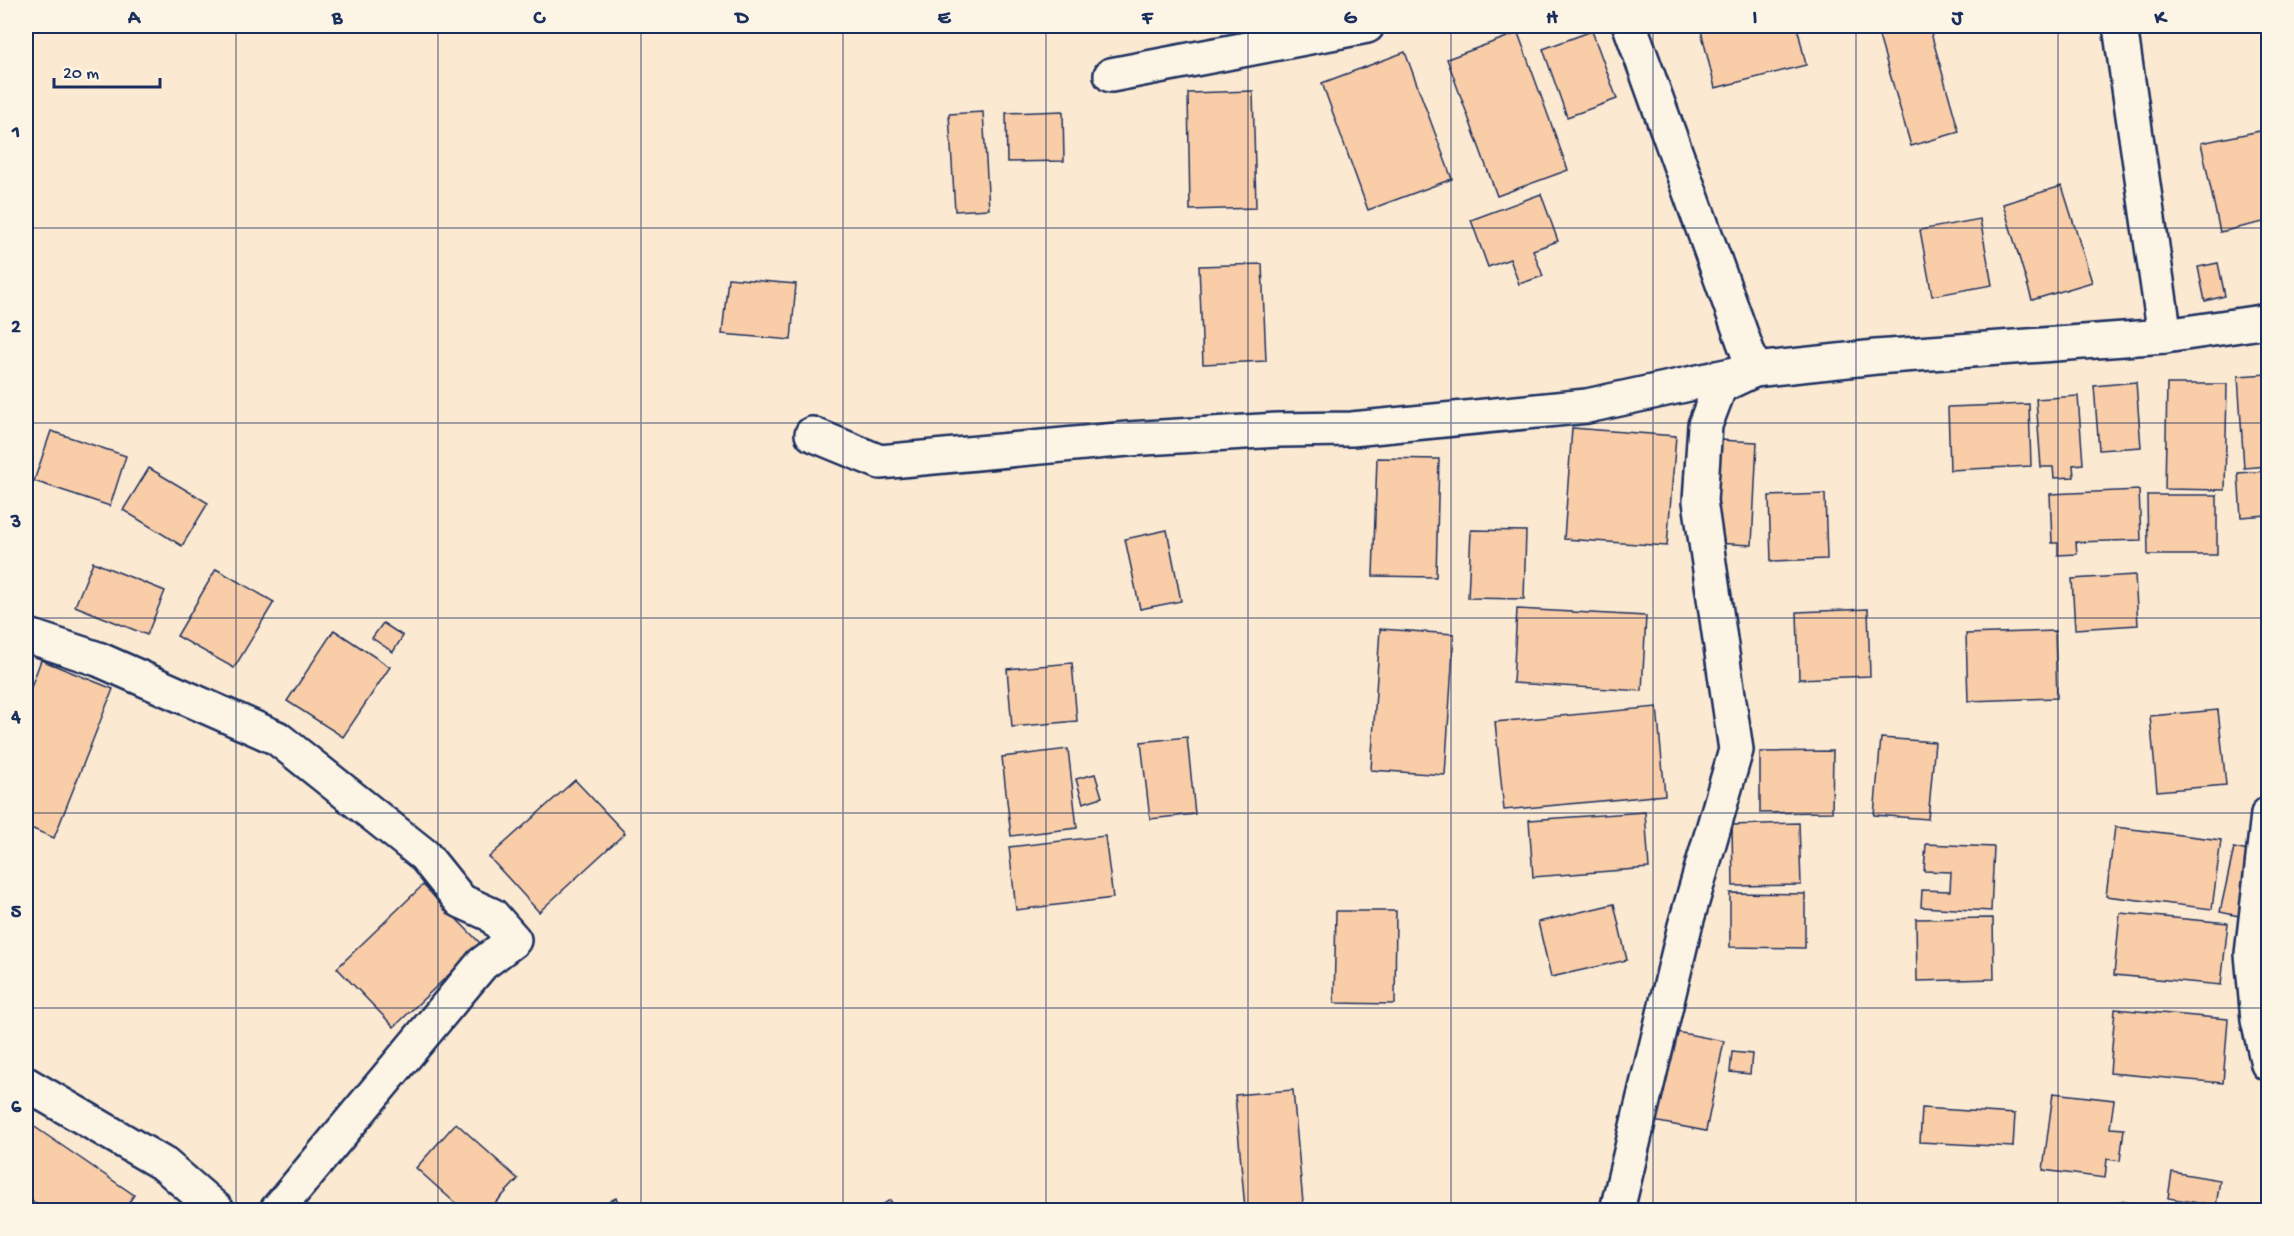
<svg xmlns="http://www.w3.org/2000/svg" width="2294" height="1236" viewBox="0 0 2294 1236" font-family="'Gochi Hand',sans-serif">
<rect width="100%" height="100%" fill="#fbe9d2"/>
<filter id="ink" filterUnits="userSpaceOnUse"><feTurbulence type="fractalNoise" baseFrequency=".0167" numOctaves="2"/><feDisplacementMap in="SourceGraphic" scale="12" xChannelSelector="R" yChannelSelector="G"/><feConvolveMatrix kernelMatrix="1 2 1 2 8 2 1 2 1" color-interpolation-filters="sRGB"/></filter>
<g filter="url(#ink)">
<g fill="#f8cda7" stroke="#1b2f5e" stroke-width="1.5">
<path d="M1700 26H1797L1806 65 1715 88Z"/>
<path d="M1876 26H1929L1959 132 1911 146Z"/>
<path d="M1592 31 1617 99 1567 117 1543 49Z"/>
<path d="M1518 33 1568 170 1497 196 1447 59Z"/>
<path d="M1405 52 1452 179 1368 210 1322 83Z"/>
<path d="M1253 91 1256 208 1190 210 1188 93Z"/>
<path d="M1063 111 1064 161 1007 162 1006 113Z"/>
<path d="M983 112 989 209 955 211 949 114Z"/>
<path d="M2265 130 2268 145V221L2220 232 2201 143Z"/>
<path d="M2062 186 2092 282 2032 300 2003 204Z"/>
<path d="M1541 194 1558 241 1533 250 1543 276 1519 284 1510 259 1488 267 1471 220Z"/>
<path d="M1980 219 1992 285 1932 296 1920 230Z"/>
<path d="M2218 263 2225 296 2205 301 2198 267Z"/>
<path d="M1262 264 1266 361 1203 364 1199 266Z"/>
<path d="M728 278 796 284 791 340 722 334Z"/>
<path d="M2268 374V466L2244 468 2238 376Z"/>
<path d="M2136 382 2141 447 2099 450 2094 386Z"/>
<path d="M2167 384H2227L2225 490 2165 489Z"/>
<path d="M2078 396 2083 464 2073 465 2074 477 2054 478 2053 467H2041L2036 399Z"/>
<path d="M2029 404 2031 466 1950 470 1948 407Z"/>
<path d="M1572 428 1676 436 1667 546 1564 539Z"/>
<path d="M51 431 126 456 110 506 34 481Z"/>
<path d="M1718 440 1757 442 1752 545 1713 543Z"/>
<path d="M1377 458 1439 459 1436 577 1373 576Z"/>
<path d="M149 468 208 503 182 546 123 510Z"/>
<path d="M2268 471V515L2241 517 2238 473Z"/>
<path d="M2139 490 2141 540 2076 542 2077 554 2058 555V543H2052L2050 494Z"/>
<path d="M1825 494 1827 559 1771 561 1769 496Z"/>
<path d="M2147 495H2217V555H2148Z"/>
<path d="M1167 530 1181 601 1140 609 1125 539Z"/>
<path d="M1471 530 1526 531 1524 599 1468 598Z"/>
<path d="M93 562 165 591 147 635 75 606Z"/>
<path d="M216 569 274 602 234 668 177 636Z"/>
<path d="M2135 575 2138 625 2075 629 2072 579Z"/>
<path d="M1517 609 1646 616 1642 691 1513 683Z"/>
<path d="M1868 609 1870 676 1799 679 1797 612Z"/>
<path d="M383 623 403 636 393 652 372 638Z"/>
<path d="M1380 629 1454 634 1445 775 1371 770Z"/>
<path d="M334 630 390 667 343 737 287 701Z"/>
<path d="M2055 631 2057 698 1968 701 1966 634Z"/>
<path d="M41 660 113 689 54 838 26 826V701Z"/>
<path d="M1072 663 1077 721 1012 727 1007 669Z"/>
<path d="M1657 707 1665 795 1504 810 1495 722Z"/>
<path d="M2218 710 2226 785 2157 791 2150 716Z"/>
<path d="M1187 737 1195 814 1150 819 1141 742Z"/>
<path d="M1881 738 1935 742 1928 819 1874 815Z"/>
<path d="M1068 749 1077 828 1011 836 1002 757Z"/>
<path d="M1833 751 1832 812 1760 813V752Z"/>
<path d="M1095 774 1102 797 1083 803 1076 779Z"/>
<path d="M575 780 625 833 539 912 489 857Z"/>
<path d="M1645 812 1649 868 1533 877 1529 820Z"/>
<path d="M1799 823 1801 885 1733 886 1732 825Z"/>
<path d="M2115 827 2221 840 2212 909 2106 896Z"/>
<path d="M1105 836 1113 898 1016 910 1009 847Z"/>
<path d="M1926 844 1994 847 1991 911 1921 907 1922 890 1950 891 1951 872 1924 871Z"/>
<path d="M2234 848 2253 852 2239 916 2220 912Z"/>
<path d="M423 885 481 944 394 1027 337 968Z"/>
<path d="M1730 893 1805 894V948L1730 947Z"/>
<path d="M1614 904 1627 960 1551 977 1538 922Z"/>
<path d="M1336 911H1396L1395 1004 1334 1003Z"/>
<path d="M2120 913 2228 923 2221 985 2114 975Z"/>
<path d="M1993 918 1994 979 1917 981 1916 919Z"/>
<path d="M2115 1009 2228 1019 2223 1083 2110 1073Z"/>
<path d="M1666 1030 1724 1041 1706 1131 1648 1120Z"/>
<path d="M1732 1052 1752 1054 1750 1074 1730 1072Z"/>
<path d="M1293 1090 1303 1203 1245 1209 1235 1095Z"/>
<path d="M2053 1093 2114 1100 2110 1128 2124 1129 2120 1161 2107 1159 2105 1178 2043 1170Z"/>
<path d="M1922 1108 2015 1114 2013 1147 1920 1142Z"/>
<path d="M26 1121 134 1195 124 1210H45L26 1197Z"/>
<path d="M456 1123 518 1179 489 1210H463L416 1168Z"/>
<path d="M2172 1172 2220 1180 2216 1206 2168 1198Z"/>
<path d="M616 1198 623 1210H592Z"/>
<path d="M890 1200 897 1210H874Z"/>
<path d="M2120 1201 2137 1204 2136 1210H2118Z"/>
</g>
<g fill="none" stroke-linecap="round" stroke-linejoin="round">
<g stroke="#1b2f5e" stroke-width="38">
<g id="minor">
<path d="M2120 26 2165 336"/>
<path d="M1111 75 1367 26"/>
<path d="M812 434 880 462 1128 439 1278 430 1352 429 1587 406 1754 370 1876 357 2165 336 2268 321"/>
<path d="M26 635 98 659 277 738 424 855 461 901 492 915 514 940 482 964 277 1210"/>
<path d="M2268 814 2252 954 2258 1020 2268 1064"/>
<path d="M26 1084 165 1165 217 1210"/>
<path d="M1617 1210 1685 926 1736 750 1700 501 1705 425 1720 386 1754 370 1630 26"/>
</g>
</g>
<use href="#minor" stroke="#fcf5e5" stroke-width="33"/>
</g>
</g>
<path fill="none" stroke="#1b2f5e" stroke-width="1.5" stroke-opacity="0.55" d="M236 26V1210M438 26V1210M641 26V1210M843 26V1210M1046 26V1210M1248 26V1210M1451 26V1210M1653 26V1210M1856 26V1210M2058 26V1210M26 228H2268M26 423H2268M26 618H2268M26 813H2268M26 1008H2268"/>
<rect width="2294" height="1236" fill="none" stroke="#fcf5e5" stroke-width="66"/>
<path d="M54 78v9h106v-9" fill="none" stroke="#1b2f5e" stroke-width="3"/>
<text x="63" y="78" font-size="18" fill="#1b2f5e" stroke="#fcf5e5" stroke-width="4.5" paint-order="stroke">20 m</text>
<rect x="33" y="33" width="2228" height="1170" fill="none" stroke="#1b2f5e" stroke-width="2"/>
<g font-size="20" text-anchor="middle" font-weight="bold" fill="#1b2f5e">
<text x="134" y="23">A</text>
<text x="337" y="23">B</text>
<text x="539" y="23">C</text>
<text x="742" y="23">D</text>
<text x="944" y="23">E</text>
<text x="1147" y="23">F</text>
<text x="1350" y="23">G</text>
<text x="1552" y="23">H</text>
<text x="1755" y="23">I</text>
<text x="1957" y="23">J</text>
<text x="2160" y="23">K</text>
<text x="16" y="137">1</text>
<text x="16" y="332">2</text>
<text x="16" y="527">3</text>
<text x="16" y="722">4</text>
<text x="16" y="917">5</text>
<text x="16" y="1112">6</text>
</g>
</svg>
